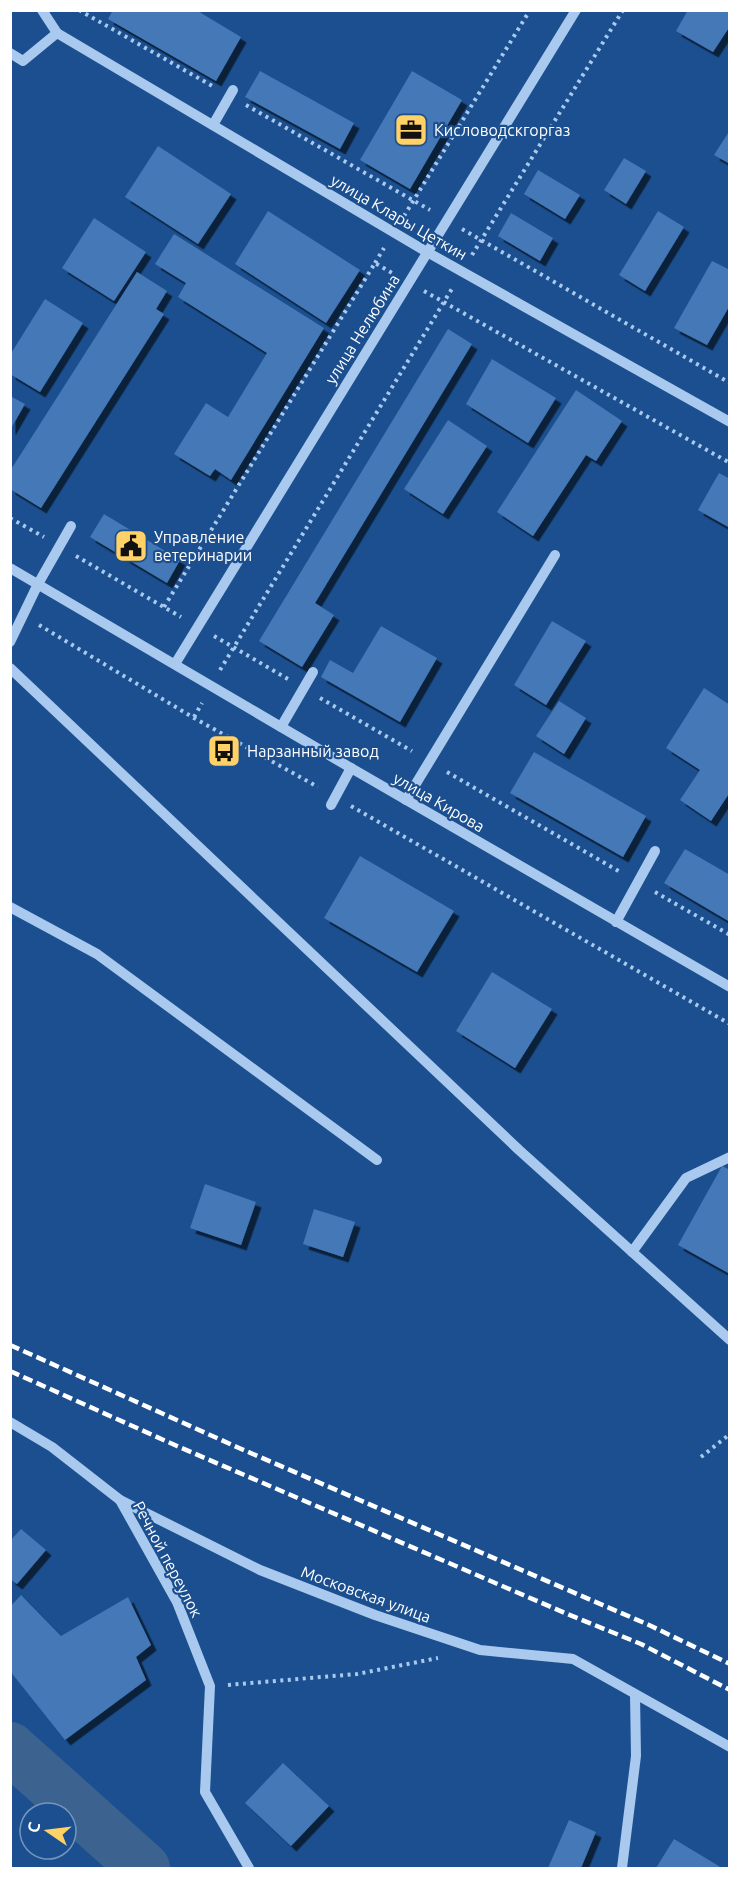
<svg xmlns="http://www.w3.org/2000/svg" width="740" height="1879" viewBox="0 0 740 1879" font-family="Ubuntu,sans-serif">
<defs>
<filter id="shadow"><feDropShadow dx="5.5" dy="5.5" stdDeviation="0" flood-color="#0009"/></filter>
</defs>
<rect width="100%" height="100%" fill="#1b4f8f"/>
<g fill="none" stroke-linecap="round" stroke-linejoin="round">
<path stroke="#3c6290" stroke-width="52" d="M10 1748 144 1868"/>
</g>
<g fill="#4478b7" filter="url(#shadow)">
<path d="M113 10H196L241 37 216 81 108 19Z"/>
<path d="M688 10H730V26L713 52 676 31Z"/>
<path d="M260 71 354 123 340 149 245 97Z"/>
<path d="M412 71 462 100 410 189 360 160Z"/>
<path d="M730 130V164L714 155Z"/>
<path d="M158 146 231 194 198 244 125 197Z"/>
<path d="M624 158 646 171 626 204 604 190Z"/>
<path d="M538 170 580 195 565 219 524 194Z"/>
<path d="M268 211 360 270 326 323 235 264Z"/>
<path d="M658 211 684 227 645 291 619 275Z"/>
<path d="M511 213 553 238 540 261 498 236Z"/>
<path d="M94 218 146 252 114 301 62 268Z"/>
<path d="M174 234 324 328 231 480 215 469 210 476 174 454 206 403 228 417 267 353 178 297 186 283 155 264Z"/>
<path d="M712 261 730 270V305L707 345 674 328Z"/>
<path d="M137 272 167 291 156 309 164 314 41 508 10 489V471Z"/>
<path d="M45 299 83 323 40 392 10 374V355Z"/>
<path d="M448 329 472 344 315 603 334 615 302 667 259 641Z"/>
<path d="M492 359 556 398 528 443 466 404Z"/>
<path d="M576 390 622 421 596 461 586 455 533 536 497 512Z"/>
<path d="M10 396 25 404 10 430Z"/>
<path d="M448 420 487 446 443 514 404 489Z"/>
<path d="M719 473 730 479V528L698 510Z"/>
<path d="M104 514 180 560 167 583 90 537Z"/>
<path d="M552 621 586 641 546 705 514 685Z"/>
<path d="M381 626 437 658 400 722 321 677 330 660 353 673Z"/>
<path d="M704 688 730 705V792L711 821 680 800 700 770 666 748Z"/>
<path d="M559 701 586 718 564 754 536 736Z"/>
<path d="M534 752 646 816 623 857 510 793Z"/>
<path d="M685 849 730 875V922L664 883Z"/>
<path d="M360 856 454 911 417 972 324 918Z"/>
<path d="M492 972 552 1009 515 1068 456 1031Z"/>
<path d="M722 1166 730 1170V1274L678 1245Z"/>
<path d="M205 1184 256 1202 241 1245 190 1228Z"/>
<path d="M314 1209 355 1222 343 1257 303 1244Z"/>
<path d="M21 1529 46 1550 17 1584 10 1579V1541Z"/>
<path d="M21 1595 61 1636 128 1597 151 1645 136 1657 146 1680 65 1740 10 1671V1607Z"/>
<path d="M283 1763 329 1806 291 1846 245 1803Z"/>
<path d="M569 1820 596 1832 581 1868H548Z"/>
<path d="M674 1839 722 1868H656Z"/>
</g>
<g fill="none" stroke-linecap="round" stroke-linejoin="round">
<g stroke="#a9c9ee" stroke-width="4" stroke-dasharray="3 4.5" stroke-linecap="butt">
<path d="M79 10 214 87"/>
<path d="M246 105 430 210"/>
<path d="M404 216 530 10"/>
<path d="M462 229 730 383"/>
<path d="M472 255 623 10"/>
<path d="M375 263 384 248"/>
<path d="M424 291 730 463"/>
<path d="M10 518 44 537"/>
<path d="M76 556 181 617"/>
<path d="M164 607 375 263 392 273"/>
<path d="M39 625 194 718 318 787"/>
<path d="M214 636 288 679"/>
<path d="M220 670 453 287"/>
<path d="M320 698 412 751"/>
<path d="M194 717 202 703"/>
<path d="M447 772 622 873"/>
<path d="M351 806 730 1024"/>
<path d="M655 892 730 935"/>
<path d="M701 1457 730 1434"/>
<path d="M228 1685 357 1674 438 1658"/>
</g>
<g stroke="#a9c9ee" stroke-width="10">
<path d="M42 10 57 33 427 252 730 422"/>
<path d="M10 53 23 61 57 33"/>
<path d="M213 125 233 90"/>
<path d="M10 568 351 768 730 987"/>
<path d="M10 642 38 584 71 526"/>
<path d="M175 664 576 10"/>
<path d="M10 668 519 1150 730 1340"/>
<path d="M281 727 313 672"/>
<path d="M406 800 555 555"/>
<path d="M331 805 351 768"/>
<path d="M10 907 97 954 377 1160"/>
<path d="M616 922 655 851"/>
<path d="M632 1252 686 1178 730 1157"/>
<path d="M10 1422 52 1447 120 1500 260 1570 375 1615 480 1650 573 1659 730 1747"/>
<path d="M120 1500 177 1602 210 1686 205 1792 249 1868"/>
<path d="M622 1868 636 1756 635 1695"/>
</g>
<g stroke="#fff" stroke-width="4.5" stroke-dasharray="10 4.5" stroke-linecap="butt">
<path d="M10 1345 239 1448 649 1625 730 1664"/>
<path d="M10 1371 177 1446 565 1613 641 1644 730 1690"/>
</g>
</g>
<defs>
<g id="office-square" transform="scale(1.725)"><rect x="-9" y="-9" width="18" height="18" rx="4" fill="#ffd166" stroke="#1b4f8f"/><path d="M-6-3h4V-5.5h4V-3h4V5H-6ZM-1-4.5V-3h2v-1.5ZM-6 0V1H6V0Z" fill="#111"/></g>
<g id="civic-square" transform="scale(1.725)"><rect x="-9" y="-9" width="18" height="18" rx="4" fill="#ffd166" stroke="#1b4f8f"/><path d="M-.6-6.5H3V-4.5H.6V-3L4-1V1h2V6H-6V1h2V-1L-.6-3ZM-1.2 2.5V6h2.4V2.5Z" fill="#111"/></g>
<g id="bus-square" transform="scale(1.725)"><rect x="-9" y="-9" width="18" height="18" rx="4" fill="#ffd166" stroke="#1b4f8f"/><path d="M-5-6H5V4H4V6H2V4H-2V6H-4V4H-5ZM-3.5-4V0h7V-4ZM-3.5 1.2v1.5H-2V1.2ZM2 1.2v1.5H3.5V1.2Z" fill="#111"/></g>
</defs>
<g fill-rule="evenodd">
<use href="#office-square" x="411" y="130"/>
<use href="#civic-square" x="131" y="546"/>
<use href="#bus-square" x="224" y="751"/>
</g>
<g text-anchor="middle" stroke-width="4.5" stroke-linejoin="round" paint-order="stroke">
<g font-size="16" fill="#fff" stroke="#1b4f8f" text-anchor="start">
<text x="434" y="136">Кисловодскгоргаз</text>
<text x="154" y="543">Управление<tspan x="154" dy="18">ветеринарии</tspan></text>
<text x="247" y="757">Нарзанный завод</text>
</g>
<g font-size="16" fill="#fff" stroke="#1b4f8f">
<text transform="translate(399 217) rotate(30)" y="6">улица Клары Цеткин</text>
<text transform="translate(362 329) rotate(-58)" y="6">улица Нелюбина</text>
<text transform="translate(439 802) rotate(30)" y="6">улица Кирова</text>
<text transform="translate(168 1559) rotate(62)" y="6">Речной переулок</text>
<text transform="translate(366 1594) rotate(20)" y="6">Московская улица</text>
</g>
</g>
<rect width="740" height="1879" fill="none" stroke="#ffffff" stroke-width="24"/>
<g transform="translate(48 1831) rotate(284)"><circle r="28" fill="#1b4f8f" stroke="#7695bc" stroke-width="1.5"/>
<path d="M0-4.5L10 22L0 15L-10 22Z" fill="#ffd166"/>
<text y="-9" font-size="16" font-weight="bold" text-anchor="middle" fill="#ffffff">С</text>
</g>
</svg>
